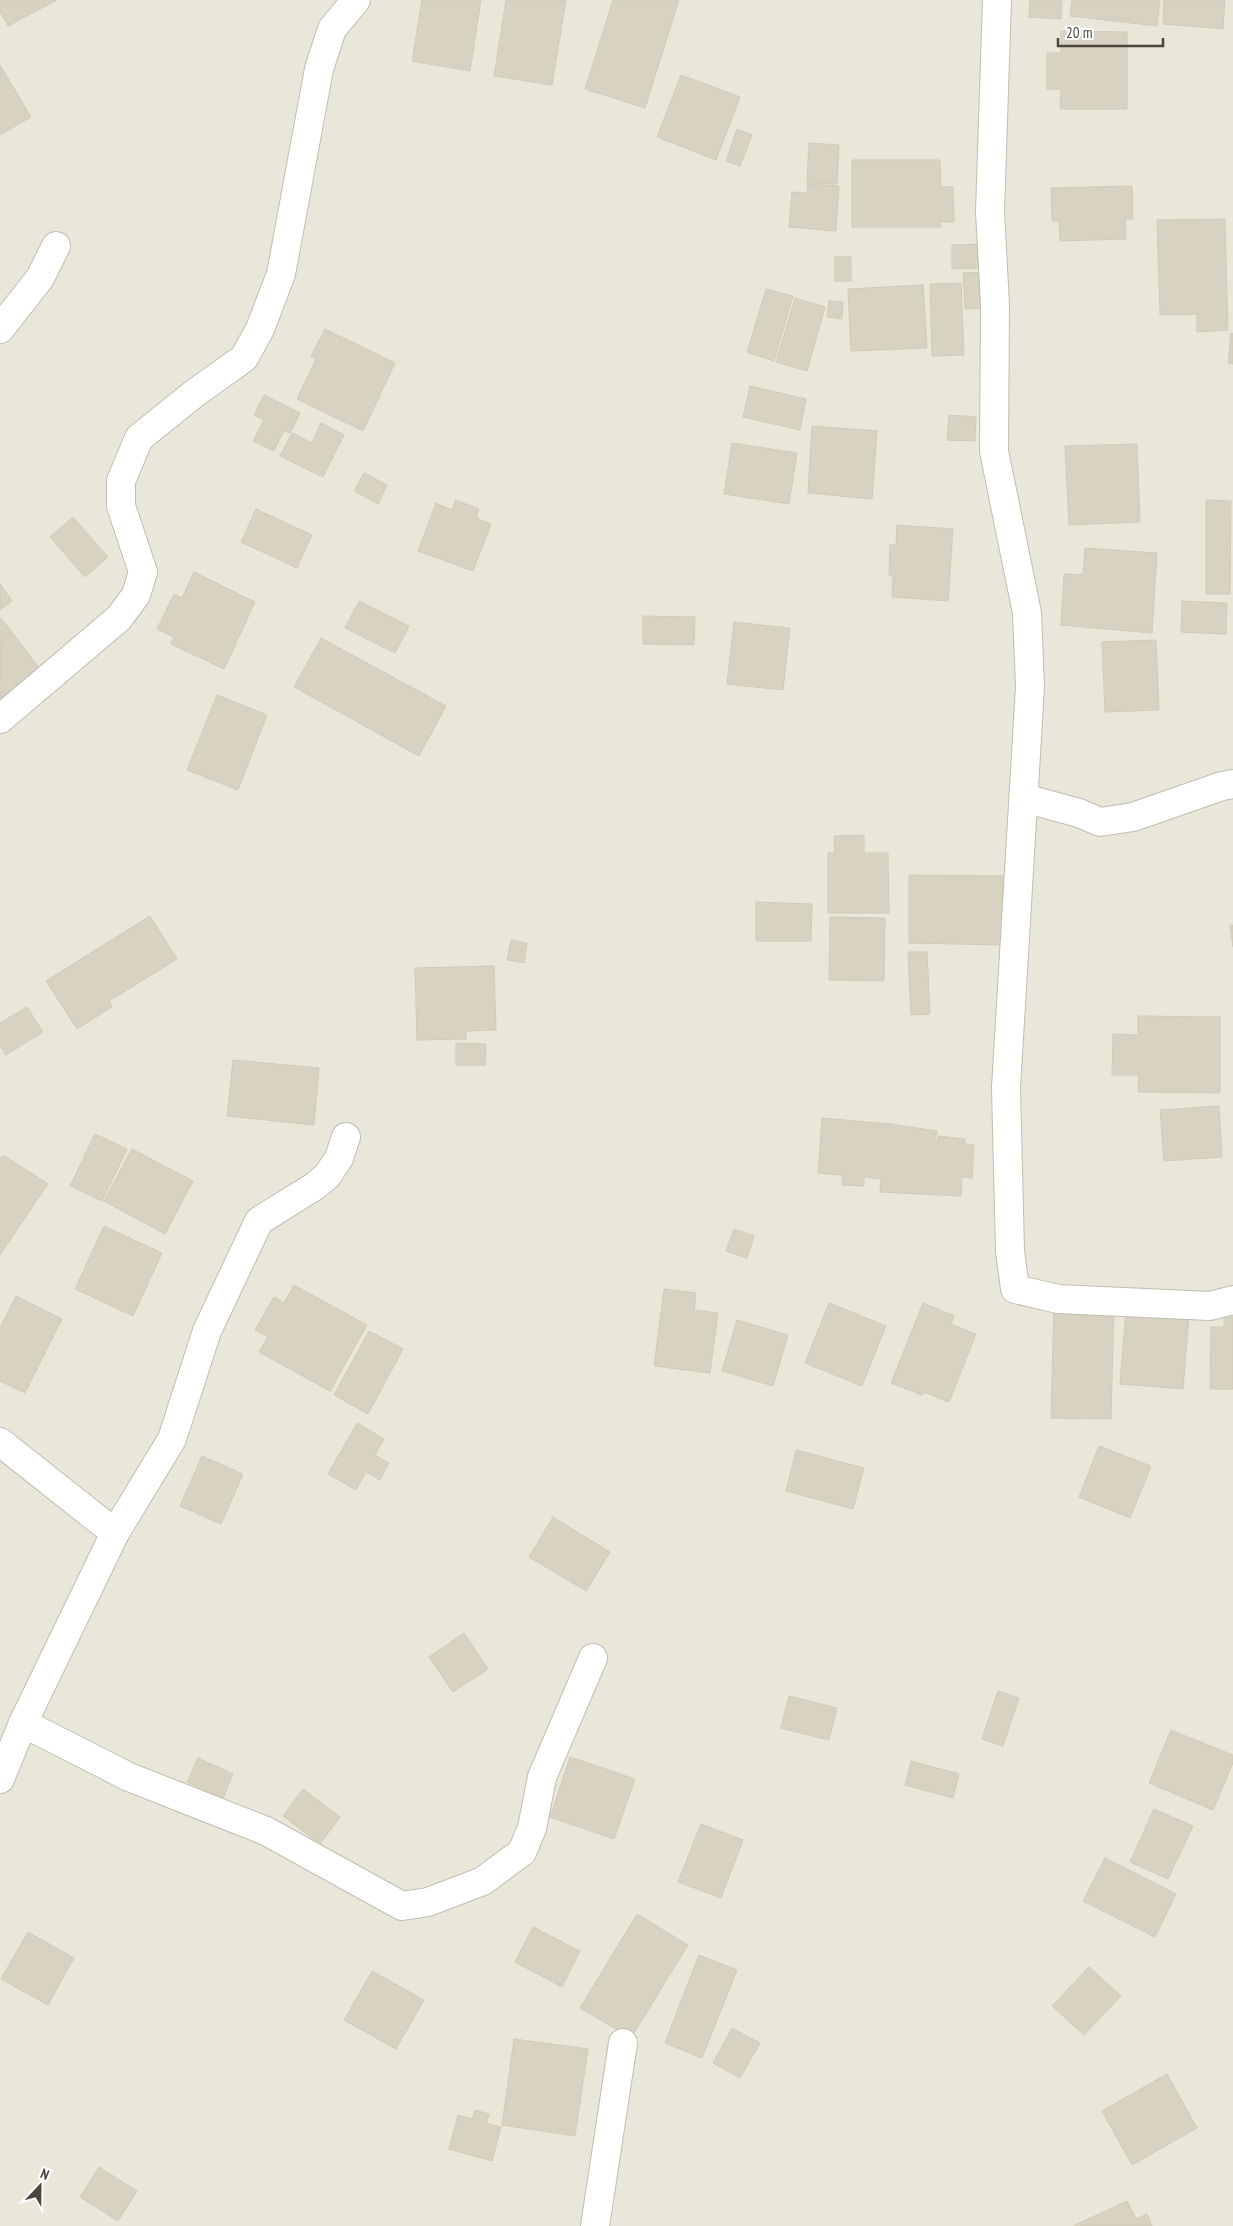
<svg xmlns="http://www.w3.org/2000/svg" width="1233" height="2226" viewBox="0 0 1233 2226" font-family="'PT Sans Narrow',sans-serif">
<rect width="100%" height="100%" fill="#f6f4ec"/>
<rect fill="#e9e7da" x="0" y="0" width="1233" height="2226"/>
<g fill="#d7d2c2" stroke="#d2cbb5">
<path d="M0 0H57L8 26 0 12Z"/>
<path d="M422 0H481L470 71 412 61Z"/>
<path d="M506 0H566L552 85 494 76Z"/>
<path d="M613 0H679L645 108 585 89Z"/>
<path d="M1030 0H1062L1061 19 1029 17Z"/>
<path d="M1072 0H1160L1157 26 1070 16Z"/>
<path d="M1164 0H1225L1223 29 1163 24Z"/>
<path d="M1061 31 1127 32V109H1060L1061 89H1047V53H1061Z"/>
<path d="M0 65 31 117 0 135Z"/>
<path d="M681 75 740 97 716 160 657 137Z"/>
<path d="M737 129 752 135 740 166 726 161Z"/>
<path d="M809 143 839 145 837 184 807 183Z"/>
<path d="M852 160H940L941 187H953L954 222H940L941 227H852Z"/>
<path d="M808 184 839 186 836 231 789 227 792 192 807 193Z"/>
<path d="M1132 186 1133 219H1125L1126 239 1060 241 1059 221H1052L1051 188Z"/>
<path d="M1225 219 1228 330 1197 332V314L1160 315 1157 220Z"/>
<path d="M981 244 982 268 952 269V245Z"/>
<rect x="835" y="257" width="16" height="24"/>
<path d="M990 272 993 308 965 309 963 273Z"/>
<path d="M961 283 964 355 932 356 930 284Z"/>
<path d="M923 285 927 348 851 351 848 289Z"/>
<path d="M766 289 793 296 774 361 747 352Z"/>
<path d="M795 298 825 307 807 371 776 362Z"/>
<path d="M829 301 843 302 842 319 827 317Z"/>
<path d="M325 329 395 363 363 431 297 399 316 359 311 356Z"/>
<path d="M1231 333 1233 334V364L1228 363Z"/>
<path d="M750 386 806 399 800 430 743 417Z"/>
<path d="M264 395 300 413 290 433 284 430 274 451 253 441 264 420 254 415Z"/>
<path d="M949 415 976 417 975 441 947 440Z"/>
<path d="M321 423 344 435 323 477 280 456 292 433 312 443Z"/>
<path d="M812 426 877 431 872 499 808 493Z"/>
<path d="M732 443 797 453 789 504 724 494Z"/>
<path d="M1137 444 1140 522 1069 525 1065 446Z"/>
<path d="M364 473 387 485 378 504 354 491Z"/>
<path d="M456 500 479 509 476 518 491 524 473 571 418 551 436 503 452 510Z"/>
<path d="M1206 500 1231 501 1230 594H1206Z"/>
<path d="M256 509 312 535 297 568 241 542Z"/>
<path d="M73 517 108 557 85 577 50 537Z"/>
<path d="M897 525 953 529 948 601 892 597 893 576H889L890 545H896Z"/>
<path d="M1085 548 1157 553 1152 633 1061 625 1064 574 1083 575Z"/>
<path d="M194 572 255 602 224 669 171 644 174 637 157 629 174 594 182 598Z"/>
<path d="M0 584 12 601 0 610Z"/>
<path d="M359 601 409 626 395 653 345 628Z"/>
<path d="M1182 601 1227 603 1226 634 1181 632Z"/>
<path d="M643 616 695 617 694 645 643 644Z"/>
<path d="M1 618 40 669 9 712 0 700Z"/>
<path d="M734 622 790 628 783 690 727 684Z"/>
<path d="M321 638 446 706 419 756 294 687Z"/>
<path d="M1156 640 1159 710 1105 712 1102 642Z"/>
<path d="M217 695 267 715 238 790 187 770Z"/>
<path d="M864 835V853H888L889 913H828V853H835L834 836Z"/>
<path d="M909 875 1003 876 1002 945 909 943Z"/>
<path d="M756 902 812 904 811 941H756Z"/>
<path d="M150 916 177 959 109 1001 112 1007 77 1029 46 981Z"/>
<path d="M830 917 885 918 884 981 829 980Z"/>
<path d="M1230 925H1233V947Z"/>
<path d="M511 940 527 943 524 963 507 960Z"/>
<path d="M908 952H927L930 1014 911 1015Z"/>
<path d="M494 966 496 1030 466 1031V1039L417 1040 415 968Z"/>
<path d="M27 1007 43 1032 6 1055 0 1046V1023Z"/>
<path d="M1138 1016 1220 1017V1093L1138 1092 1139 1075H1112L1113 1034 1138 1035Z"/>
<path d="M456 1043 486 1044 485 1065H456Z"/>
<path d="M233 1060 319 1068 314 1125 227 1116Z"/>
<path d="M1219 1106 1222 1157 1164 1161 1160 1110Z"/>
<path d="M822 1118 890 1124 937 1131 935 1141 937 1142 938 1136 965 1139V1144L974 1145 972 1178 962 1177 961 1196 880 1192 881 1179 864 1177V1186L842 1185 843 1175 818 1173Z"/>
<path d="M95 1134 127 1149 102 1201 70 1186Z"/>
<path d="M132 1149 193 1181 165 1234 104 1201Z"/>
<path d="M3 1155 48 1184 0 1255V1159Z"/>
<path d="M104 1226 162 1253 133 1316 75 1289Z"/>
<path d="M734 1229 754 1236 747 1258 726 1251Z"/>
<path d="M294 1285 367 1325 330 1391 259 1352 268 1337 255 1330 274 1297 284 1303Z"/>
<path d="M664 1289 696 1293 694 1310 718 1313 710 1373 654 1366Z"/>
<path d="M16 1296 62 1319 25 1393 0 1381V1328Z"/>
<path d="M1054 1301 1114 1303 1111 1419 1051 1418Z"/>
<path d="M829 1303 886 1326 862 1386 805 1363Z"/>
<path d="M923 1303 954 1316 951 1324 976 1334 949 1402 924 1392 922 1395 891 1383Z"/>
<path d="M1126 1310 1189 1315 1183 1389 1120 1384Z"/>
<path d="M1224 1317H1233V1389H1210L1211 1327H1224Z"/>
<path d="M737 1320 788 1335 773 1386 722 1371Z"/>
<path d="M369 1331 403 1349 368 1414 334 1395Z"/>
<path d="M357 1423 384 1439 375 1455 389 1463 380 1480 366 1472 356 1490 328 1474Z"/>
<path d="M1099 1446 1151 1466 1130 1518 1079 1497Z"/>
<path d="M796 1450 864 1468 853 1509 786 1491Z"/>
<path d="M202 1456 243 1474 221 1524 180 1506Z"/>
<path d="M553 1517 610 1552 586 1591 529 1557Z"/>
<path d="M464 1633 488 1669 453 1692 429 1657Z"/>
<path d="M998 1691 1019 1698 1003 1746 982 1739Z"/>
<path d="M789 1696 837 1708 829 1740 781 1728Z"/>
<path d="M1171 1730 1233 1755V1763L1213 1810 1149 1783Z"/>
<path d="M570 1757 635 1779 614 1839 550 1817Z"/>
<path d="M198 1758 233 1774 223 1798 187 1782Z"/>
<path d="M911 1761 959 1774 953 1798 905 1785Z"/>
<path d="M303 1789 340 1817 320 1844 283 1816Z"/>
<path d="M1154 1809 1193 1826 1168 1879 1130 1862Z"/>
<path d="M701 1824 743 1840 721 1898 678 1882Z"/>
<path d="M1105 1858 1176 1894 1155 1937 1083 1901Z"/>
<path d="M637 1914 688 1945 631 2038 580 2008Z"/>
<path d="M533 1927 580 1951 562 1987 515 1962Z"/>
<path d="M28 1932 74 1958 48 2005 1 1979Z"/>
<path d="M699 1955 737 1970 702 2058 665 2043Z"/>
<path d="M1089 1967 1121 1996 1084 2035 1052 2006Z"/>
<path d="M372 1971 424 2000 396 2049 344 2020Z"/>
<path d="M732 2028 760 2043 740 2078 713 2063Z"/>
<path d="M514 2039 588 2049 575 2136 502 2125Z"/>
<path d="M1167 2074 1197 2128 1132 2165 1102 2111Z"/>
<path d="M475 2110 489 2114 486 2123 501 2127 492 2161 449 2149 458 2115 472 2119Z"/>
<path d="M99 2167 137 2191 118 2221 80 2197Z"/>
<path d="M1127 2201 1136 2219 1147 2214 1152 2226H1073Z"/>
</g>
<g fill="none" stroke-linecap="round" stroke-linejoin="round">
<g stroke="#c1beaf" stroke-width="30">
<g id="minor">
<path d="M997 0 990 212 995 304 994 451 1027 613 1030 687 1006 1088 1010 1251 1015 1289 1058 1299 1210 1306 1233 1300"/>
<path d="M0 329 40 278 56 246"/>
<path d="M0 719 119 618 136 595 143 572 121 506V481L139 438 195 393 244 358 260 329 281 274 319 69 332 29 356 0"/>
<path d="M1024 798 1079 813 1100 822 1133 817 1222 786 1233 784"/>
<path d="M0 1442 115 1533"/>
<path d="M23 1723 129 1777 266 1831 402 1906 428 1902 483 1881 522 1852 532 1828 542 1777 593 1658"/>
<path d="M0 1779 23 1723 115 1533 172 1439 207 1331 259 1221 315 1186 327 1176 339 1158 346 1137"/>
<path d="M595 2226 623 2043"/>
</g>
</g>
<use href="#minor" stroke="#fff" stroke-width="28"/>
</g>
<g transform="translate(40 2186) rotate(22)" stroke="#ffffff" stroke-width="4" paint-order="stroke">
<path d="M0-4L9 19L0 12L-9 19Z" fill="#4a463a"/>
<text y="-8" font-size="14" font-weight="bold" text-anchor="middle" fill="#4a463a">N</text>
</g>
<path d="M1058 38v8h105v-8" fill="none" stroke="#4a463a" stroke-width="2.5"/>
<text x="1066" y="38" font-size="15" fill="#4a463a" stroke="#ffffff" stroke-width="4" paint-order="stroke">20 m</text>
</svg>
